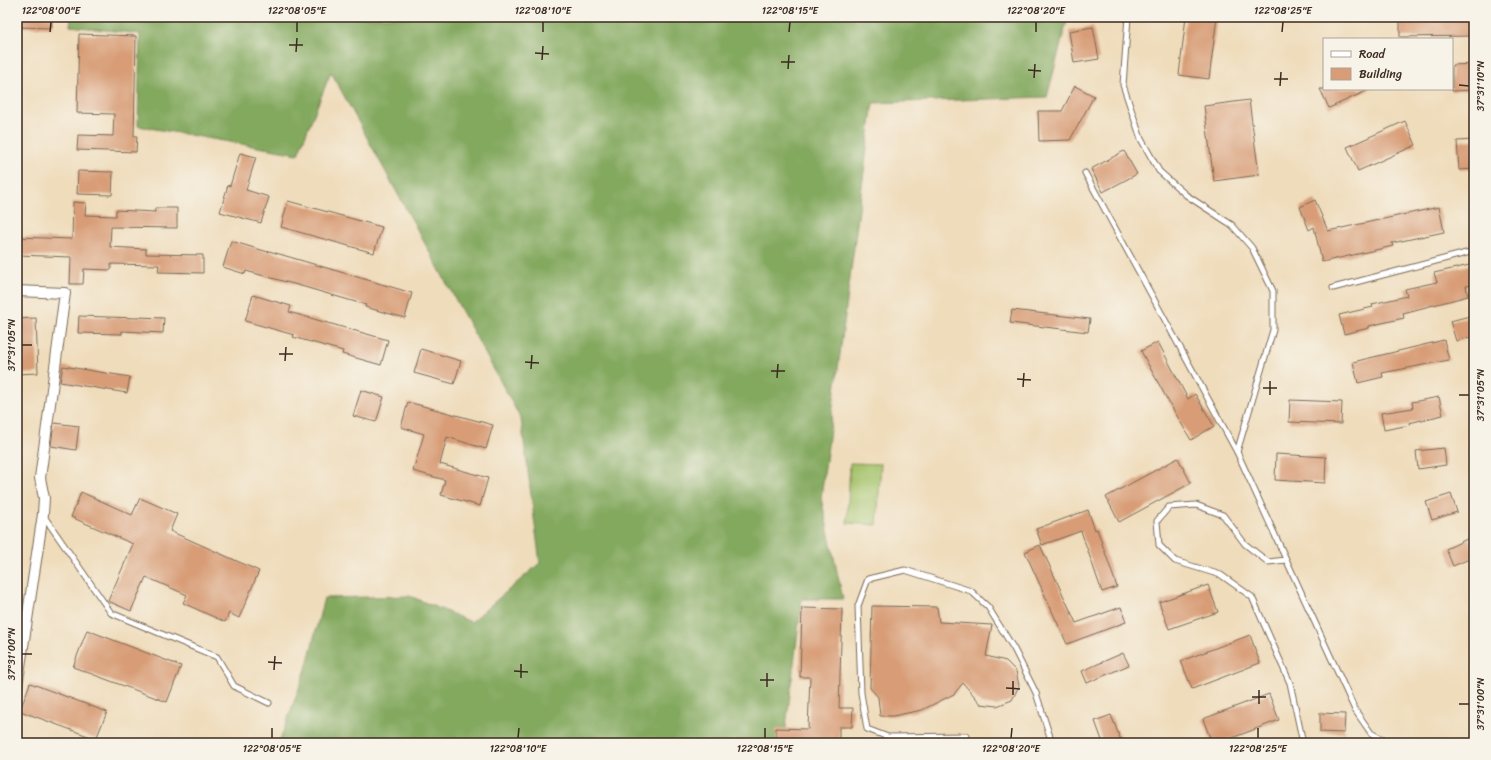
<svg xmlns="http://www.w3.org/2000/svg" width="1491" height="760" viewBox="0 0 1491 760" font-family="Sriracha,sans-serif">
<rect width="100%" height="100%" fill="#f7f3e8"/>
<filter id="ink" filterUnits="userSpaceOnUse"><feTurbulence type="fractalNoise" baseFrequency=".025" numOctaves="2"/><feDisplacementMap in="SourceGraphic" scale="8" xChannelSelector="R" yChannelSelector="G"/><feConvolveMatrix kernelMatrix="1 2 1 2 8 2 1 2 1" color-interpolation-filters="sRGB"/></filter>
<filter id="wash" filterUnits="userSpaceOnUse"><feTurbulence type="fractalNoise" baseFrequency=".012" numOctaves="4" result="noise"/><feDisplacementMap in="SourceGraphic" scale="16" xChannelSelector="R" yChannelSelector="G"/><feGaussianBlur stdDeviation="0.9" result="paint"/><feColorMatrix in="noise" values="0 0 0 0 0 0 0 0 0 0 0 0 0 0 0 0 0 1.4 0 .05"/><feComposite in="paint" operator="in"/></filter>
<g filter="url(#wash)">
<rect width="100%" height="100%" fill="#efdcbb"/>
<path fill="#a4c36b" stroke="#707644" d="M850 463 881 464 877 525 847 523Z"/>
<path fill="#83a95f" stroke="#5f6a3e" d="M71 17H1068L1047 97 873 103 821 498 843 599H802L784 743H279L306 669 324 598 410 596 471 622 540 563 521 419 331 72 298 154 138 126 140 34 70 26Z"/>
<g id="blocks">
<g fill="#d89d77">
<path d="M17 17H52V28L17 27Z"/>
<path d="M1186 17H1217L1209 79 1179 75Z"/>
<path d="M1400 17H1474V36L1400 37Z"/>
<path d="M1093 27 1099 59 1074 63 1069 31Z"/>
<path d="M79 34 136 36 134 136H137L136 152 77 150 78 135 113 136 114 114 77 113Z"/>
<path d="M1474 64V90L1452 91V65Z"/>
<path d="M1075 86 1094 96 1070 140 1039 141 1038 111H1062Z"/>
<path d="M1320 89H1371L1329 108Z"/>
<path d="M1249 100 1259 175 1214 181 1204 106Z"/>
<path d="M1405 121 1416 145 1358 171 1347 147Z"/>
<path d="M1474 140V169L1459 170 1457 141Z"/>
<path d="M1124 151 1137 174 1103 192 1091 169Z"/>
<path d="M240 153 256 157 246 190 269 197 261 223 220 212 228 185 230 186Z"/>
<path d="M78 171 113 172 112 195 77 194Z"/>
<path d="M1315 200 1328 231 1439 207 1444 232 1392 243 1393 246 1322 262 1314 227 1309 230 1300 207Z"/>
<path d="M288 201 382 227 374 253 281 227Z"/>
<path d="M73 202 86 203 85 215 116 216V210L155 212V208H177V228L111 227 110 247 146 249V254L203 255V273L158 272 159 265 111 264V270L84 269 83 284H70L71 257 17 255V237L72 239Z"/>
<path d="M231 241 268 252 269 251 412 293 405 318 365 307 366 305 301 286 246 271 245 274 223 267Z"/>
<path d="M1474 264V285L1466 286 1468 296 1403 313 1404 318 1369 326V328L1344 334 1339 315 1373 307 1372 304 1407 296 1405 289 1437 282 1434 273Z"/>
<path d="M253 295 291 306 289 312 388 340 381 365 342 354 343 351 293 337 294 335 245 321Z"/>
<path d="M1012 310 1090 319 1088 332 1010 323Z"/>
<path d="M1474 315V336L1456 341 1450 321Z"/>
<path d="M79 316 138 318V317L164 318 163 333 122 331V334L78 333Z"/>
<path d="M36 318 38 373 17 374V319Z"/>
<path d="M1444 340 1449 360 1382 373 1383 377 1358 383 1353 362Z"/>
<path d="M1158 342 1188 399 1195 394 1214 426 1191 440 1167 399 1141 351Z"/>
<path d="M421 349 461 361 454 384 414 373Z"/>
<path d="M63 366 130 377 127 393 60 382Z"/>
<path d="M361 390 384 397 376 422 353 416Z"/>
<path d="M1439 397 1443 415 1409 423 1410 425 1384 430 1381 413 1413 408 1412 402Z"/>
<path d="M1290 400 1342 402 1341 424 1289 422Z"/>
<path d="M408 402 493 425 486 449 447 437 440 464 488 478 480 506 441 495 445 480 413 471 424 434 401 427Z"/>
<path d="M54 423 79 426 76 450 51 446Z"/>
<path d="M1444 448 1446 465 1418 469 1416 451Z"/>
<path d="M1276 454 1326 457 1325 483 1275 480Z"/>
<path d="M1178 458 1191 483 1119 522 1106 497Z"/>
<path d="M81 492 132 515 140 498 177 514 170 531 259 571 239 618 229 613 225 622 183 603 187 595 146 577 131 611 108 601 133 544 71 517Z"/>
<path d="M1451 494 1457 512 1432 520 1426 502Z"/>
<path d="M1088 510 1095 530 1097 529 1117 587 1102 592 1081 531 1042 545 1036 529Z"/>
<path d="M1469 538 1474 551V557L1453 566 1446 549Z"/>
<path d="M1040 545 1076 623 1121 607 1126 622 1067 644 1025 552Z"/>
<path d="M1208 585 1218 612 1169 629 1159 602Z"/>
<path d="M872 606 937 607 939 622 992 625 986 656 1006 661 1016 671 1019 686 1012 700 997 706 981 704 963 683 954 694 922 710 893 716H880L878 697 870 688Z"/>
<path d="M802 608 842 609 839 708H853L852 727H839V743H776V728L808 729 810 677H800Z"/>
<path d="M87 630 181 666 167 702 73 667Z"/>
<path d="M1250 635 1260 663 1192 689 1181 661Z"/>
<path d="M1123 653 1129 665 1087 683 1082 671Z"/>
<path d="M30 683 107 712 96 739 20 711Z"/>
<path d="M1269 694 1279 720 1219 743H1212L1203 719Z"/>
<path d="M1320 713 1345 714 1344 733 1320 732Z"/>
<path d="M1111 715 1122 743H1103L1095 721Z"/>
</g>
</g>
</g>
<g filter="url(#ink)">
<use href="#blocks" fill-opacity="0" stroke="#7a6855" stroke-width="1"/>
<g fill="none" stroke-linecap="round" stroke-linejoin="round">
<g stroke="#7a6855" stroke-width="7">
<g id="lane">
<path d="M1128 17 1123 85 1141 139 1159 171 1186 195 1232 225 1252 248 1273 291V330L1237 452"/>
<path d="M1085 173 1237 452 1355 710 1371 733 1389 743"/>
<path d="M1333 288 1474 251"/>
<path d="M43 515 111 613 217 657 234 686 269 703"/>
<path d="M1286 560 1268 562 1245 544 1223 515 1196 505 1169 507 1157 521 1159 545 1175 561 1221 575 1252 597 1290 683 1303 743"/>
<path d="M966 736 888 737 867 729 861 693 858 606 868 579 905 570 971 591 988 607 1014 649 1036 693 1052 743"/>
</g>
</g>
<g stroke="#7a6855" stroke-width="12">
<path id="street" d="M17 291 65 293 40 478 44 498 43 514 17 686"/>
</g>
<use href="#lane" stroke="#fff" stroke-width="5"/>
<use href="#street" stroke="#fff" stroke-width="10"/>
</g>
</g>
<path fill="none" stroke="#3b2a1e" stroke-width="1.5" d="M50 32 51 22M297 32V22M543 32V22M789 32 790 22M1036 32V22M1282 32 1283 22M289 45H303M296 52 297 38M535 53 549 54M542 60 543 46M781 62H795M788 69 789 55M1028 70 1041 71M1034 78 1035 64M1274 79H1288M1459 85 1469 86M1280 86 1281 72M22 345H32M279 354H293M285 361 286 347M525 362 539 363M531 369 532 355M771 371H785M777 378 778 364M1017 379 1031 380M1023 387 1024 373M1263 388H1277M1270 395V381M1459 395H1469M22 654H32M268 662 282 663M274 670 275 656M514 671 528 672M521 678V664M760 680H774M767 687V673M1006 688 1020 689M1013 695V681M1252 697H1266M1259 704V690M1459 704H1469M272 738V728M518 738 519 728M765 738V728M1011 738 1012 728M1258 738V728"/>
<rect width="1491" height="760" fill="none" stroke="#f7f3e8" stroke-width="44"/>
<rect x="1323" y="38" width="130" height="52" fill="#f7f3e8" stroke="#aca397"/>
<rect x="1331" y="51" width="20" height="6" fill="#ffffff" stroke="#aca397"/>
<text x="1359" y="58" font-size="12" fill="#3b2a1e">Road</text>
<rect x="1331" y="68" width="20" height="12" fill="#d89d77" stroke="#aca397"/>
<text x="1359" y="78" font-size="12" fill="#3b2a1e">Building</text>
<rect x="22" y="22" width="1447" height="716" fill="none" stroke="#3b2a1e" stroke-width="1.5"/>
<g font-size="10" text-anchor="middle" fill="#3b2a1e">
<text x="51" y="14">122°08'00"E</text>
<text x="297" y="14">122°08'05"E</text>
<text x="543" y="14">122°08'10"E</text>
<text x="790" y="14">122°08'15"E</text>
<text x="1036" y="14">122°08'20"E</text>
<text x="1283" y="14">122°08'25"E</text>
<text transform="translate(1480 86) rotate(-90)" y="4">37°31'10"N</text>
<text transform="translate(11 345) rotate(-90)" y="4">37°31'05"N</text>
<text transform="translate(1480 395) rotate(-90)" y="4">37°31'05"N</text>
<text transform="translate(11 654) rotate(-90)" y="4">37°31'00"N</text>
<text transform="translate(1480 704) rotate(-90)" y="4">37°31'00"N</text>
<text x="272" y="752">122°08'05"E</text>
<text x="518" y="752">122°08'10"E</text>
<text x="765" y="752">122°08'15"E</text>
<text x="1011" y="752">122°08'20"E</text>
<text x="1258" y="752">122°08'25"E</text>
</g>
</svg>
